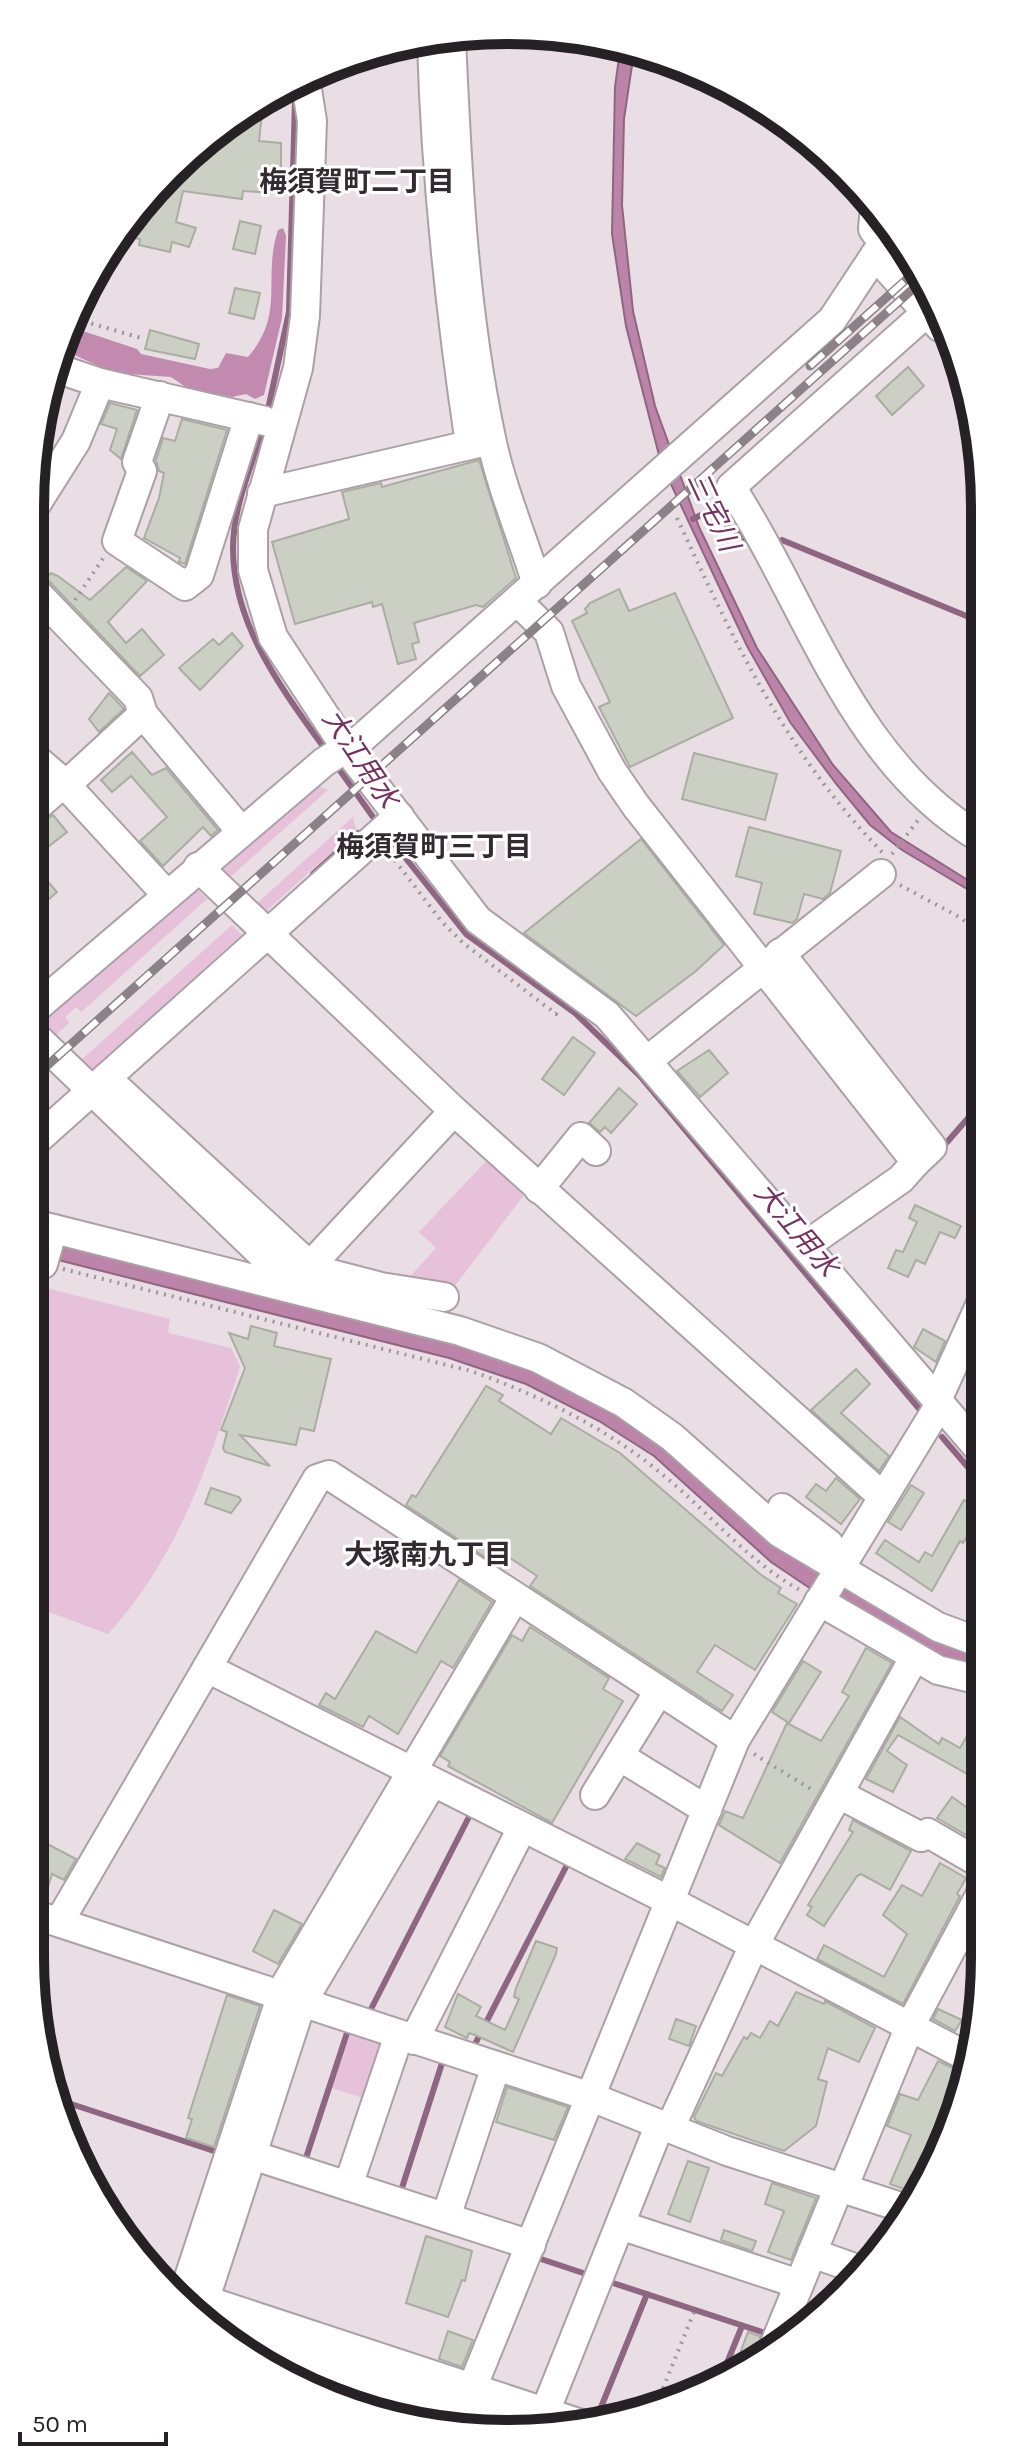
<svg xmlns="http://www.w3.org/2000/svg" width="1015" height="2464" viewBox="0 0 1015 2464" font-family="Karla,'Noto Sans JP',sans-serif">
<rect width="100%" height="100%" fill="#eadee5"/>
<g fill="#e6c1d9">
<path d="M312 783 328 790 229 878 217 867Z"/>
<path d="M353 817 356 830 264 913 255 905Z"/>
<path d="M195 887 207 899 81 1012 76 1007 65 1017 69 1023 55 1036 39 1020Z"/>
<path d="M232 925 242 935 91 1070 81 1060Z"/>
<path d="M491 1156 528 1190 451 1291 404 1283 436 1248 419 1232Z"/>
<path d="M30 1284 170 1319 168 1333 231 1348 240 1367C208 1466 179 1556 108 1634L30 1605Z"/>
<path d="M353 2026 389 2038 373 2101 332 2088Z"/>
</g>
<path fill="#c38aaf" d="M283 228 286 236 282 318 264 395 255 399 246 394 232 397 187 388 171 377 114 373 59 348 71 327 137 349 141 354 210 369 218 368 226 353 248 357C286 313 262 279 278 230Z"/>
<g fill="#bc84a9" stroke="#8f6681" stroke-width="2">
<path d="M620 50 634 52 624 119 622 205 633 311 655 406 699 527 757 648 833 765 891 832 982 889V898L902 850 870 825 837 785 790 722 747 646 661 463 626 326 612 234 615 87Z"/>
<path d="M30 1229 484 1342 580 1383 984 1653V1669L926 1650 814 1591 771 1562 654 1456 599 1421 526 1384 449 1358 30 1253Z"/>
</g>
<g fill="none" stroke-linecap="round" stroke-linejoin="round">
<g stroke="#8f6681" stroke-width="6">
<path d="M267 414 289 312 295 101 288 86"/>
<path d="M263 429C251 467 233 508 233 548 233 627 283 690 327 752"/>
<path d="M693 519 709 511 750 542"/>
<path d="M782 540 981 622"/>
<path d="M336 765 378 824"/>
<path d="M388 836 466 934 575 1013 640 1076 921 1411"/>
<path d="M313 874 358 833"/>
<path d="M941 1149 983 1101"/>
<path d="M980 1343 983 1344"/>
<path d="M942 1437 984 1486"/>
<path d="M369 2013 472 1811"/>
<path d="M474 2046 569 1861"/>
<path d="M53 2098 223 2154"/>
<path d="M304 2164 349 2027"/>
<path d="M400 2194 444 2057"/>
<path d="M535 2257 592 2276"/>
<path d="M607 2281 771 2335"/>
<path d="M800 2309 812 2313"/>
<path d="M720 2380 742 2326"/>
<path d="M595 2422 647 2294"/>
</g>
</g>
<g fill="#cbcfc4" stroke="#a9ada2" stroke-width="2">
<path d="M263 105 259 141 281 143V190H276L275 193 243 191 242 199 183 191 176 222 196 228 189 247 172 242 170 252 139 245 140 239 134 238 137 222 144 223 151 191Z"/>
<path d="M240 221 261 226 255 254 233 249Z"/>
<path d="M235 288 260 293 254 319 229 313Z"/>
<path d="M150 330 199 344 195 359 145 349Z"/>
<path d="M908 367 924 386 892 415 876 396Z"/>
<path d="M110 403 137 410 121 459 110 450 117 429 101 424Z"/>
<path d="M182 419 227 430 185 564 179 562 180 558 144 538 159 498 164 473 159 471 156 460 163 438 175 441Z"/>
<path d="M479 460 516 578 483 607 476 605 414 623 419 642 412 644 416 659 398 664 382 604 373 607 372 602 295 624 272 542 349 519 342 492 381 483 382 487Z"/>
<path d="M126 567 147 581 108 622 126 643 142 629 164 655 140 676 46 578 51 573 58 576 90 600Z"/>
<path d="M619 589 629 611 675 593 733 718 630 767 599 707 610 702 572 621 587 613 585 609 590 603Z"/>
<path d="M232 633 243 646 200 690 179 668 213 639 219 645Z"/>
<path d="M109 693 124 709 99 732 89 719Z"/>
<path d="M132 752 152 775 166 768 218 830 211 836 203 827 163 866 140 841 167 817 131 776 112 792 101 780Z"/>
<path d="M694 753 777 774 765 820 682 799Z"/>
<path d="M53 815 67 832 30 861V831Z"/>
<path d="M749 827 841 851 830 893 823 899 804 894 797 919 792 923 754 914 762 883 736 876Z"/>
<path d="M641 839 724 945 696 971 636 1016 524 933Z"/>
<path d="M30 862 57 892 30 916Z"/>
<path d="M573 1037 595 1053 564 1095 542 1079Z"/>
<path d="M709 1050 728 1073 700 1097 677 1071Z"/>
<path d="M619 1088 637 1104 611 1133 605 1127 600 1132 589 1123Z"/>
<path d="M915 1205 961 1226 955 1238 940 1232 925 1264 916 1260 908 1277 888 1268 896 1250 903 1252 917 1222 909 1218Z"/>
<path d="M251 1326 277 1333 274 1346 331 1359 314 1431 300 1428 296 1445 240 1435 270 1466 225 1452 223 1448 227 1432 221 1430 245 1368 229 1333 248 1339Z"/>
<path d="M923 1329 945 1341 936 1362 914 1347Z"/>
<path d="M856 1369 870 1384 841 1413 889 1456 879 1471 811 1410Z"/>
<path d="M486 1386 503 1395 499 1401 551 1434 561 1418 620 1453 760 1574 781 1588 778 1593 797 1604 755 1670 715 1645 697 1672 733 1695 722 1711 530 1586 537 1576 507 1556 500 1567 406 1505 412 1495 416 1497Z"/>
<path d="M836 1478 860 1499 841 1524 806 1497 816 1484 826 1491Z"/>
<path d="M911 1485 924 1493 901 1530 888 1522Z"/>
<path d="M211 1488 239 1497 241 1500 231 1513 205 1504Z"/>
<path d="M964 1500 978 1509 976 1513 980 1515 963 1543 960 1541 932 1591 876 1553 885 1540 919 1562 925 1552 932 1556Z"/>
<path d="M459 1580 492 1602 453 1668 441 1661 398 1734 369 1716 363 1727 319 1705 326 1693 335 1699 376 1631 416 1653Z"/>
<path d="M530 1627 609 1678 603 1689 623 1701 552 1823 448 1766 450 1762 440 1756 512 1635 522 1641Z"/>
<path d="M866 1648 892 1663 780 1863 719 1825 725 1811 743 1818 787 1723 821 1741 849 1696 842 1692Z"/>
<path d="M803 1661 821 1672 789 1723 772 1712Z"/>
<path d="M984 1707 985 1784 898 1735 887 1751 907 1765 893 1792 866 1779 900 1717 939 1744 942 1738 960 1748Z"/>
<path d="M952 1797 985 1820V1846L937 1818Z"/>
<path d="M853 1820 911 1851 890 1890 861 1874 857 1876 824 1926 807 1915 812 1907 808 1905 853 1832 849 1830Z"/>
<path d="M30 1835 76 1859 64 1880 52 1874 44 1900 30 1896Z"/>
<path d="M637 1843 660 1855 656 1864 665 1868 661 1877 625 1859Z"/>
<path d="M940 1863 966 1878 957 1894 960 1896 903 2004 817 1959 824 1945 884 1977 907 1934 883 1915 902 1885 922 1896Z"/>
<path d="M274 1910 302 1924 278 1964 253 1951Z"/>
<path d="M985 1922V1956L983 1966 967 1956Z"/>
<path d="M536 1941 557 1948 556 1954 513 2052 475 2035 469 2033 467 2038 445 2027 458 1994 481 2007 476 2016 505 2030 519 1999 514 1997 516 1988Z"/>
<path d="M796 1992 824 2004 825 2001 875 2028 859 2062 828 2048 818 2079 827 2082 816 2126 784 2151 696 2121 694 2117 716 2073 722 2076 744 2037 747 2039 751 2033 760 2038 770 2021 778 2026Z"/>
<path d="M227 1995 260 2006 214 2147 186 2138 192 2119 188 2118Z"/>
<path d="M938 2009 962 2020 955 2031 933 2019Z"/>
<path d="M676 2019 696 2026 689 2046 669 2039Z"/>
<path d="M938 2061 964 2073 915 2193 890 2184 911 2135 887 2126 900 2094 918 2100Z"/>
<path d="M507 2087 568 2107 554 2140 496 2122Z"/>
<path d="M688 2161 709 2168 690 2222 668 2214Z"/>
<path d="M772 2183 816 2198 791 2260 768 2252 784 2211 765 2204Z"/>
<path d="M724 2230 756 2241 752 2251 721 2240Z"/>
<path d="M426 2236 472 2251 465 2281 462 2280 448 2317 406 2303Z"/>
<path d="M448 2331 473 2340 462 2367 439 2359Z"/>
<path d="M748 2332 760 2336V2354L748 2369 736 2364Z"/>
</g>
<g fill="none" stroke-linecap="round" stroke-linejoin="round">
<g stroke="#aba0a6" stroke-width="32">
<g id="minor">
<path d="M451 38C457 171 463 307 491 438 501 487 522 536 537 584"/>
<path d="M432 43C436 179 450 310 470 444"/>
<path d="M305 77 312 121 305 316 298 368 253 529V570L273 637 346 748 478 920 607 1015 984 1455"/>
<path d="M875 206 873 229 883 243"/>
<path d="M875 255 940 327"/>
<path d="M926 313 731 487C809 607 851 762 982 839"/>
<path d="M53 367 100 383 265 421"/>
<path d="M160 396 137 462 142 471 117 541 185 586 199 575 249 417"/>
<path d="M262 493 487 441"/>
<path d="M30 514 76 441 100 383"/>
<path d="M30 586 138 698 143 714 241 831"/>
<path d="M517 601 549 632 566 686 612 771 636 806 916 1162 901 1179 805 1246"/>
<path d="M30 754 64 783 167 895"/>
<path d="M66 785 143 714"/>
<path d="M30 812 64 783"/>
<path d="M198 867 454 1111 883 1497"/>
<path d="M780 953 932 1147 916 1162"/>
<path d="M30 1013 324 762 361 739 832 320 883 243 894 234"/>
<path d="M30 1031 270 1262 308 1268 454 1111"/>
<path d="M647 1061 881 874"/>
<path d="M106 1078 310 1266"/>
<path d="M30 1146 399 816"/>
<path d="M539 1189 581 1137 596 1151"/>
<path d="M30 1223 460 1331 538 1358 624 1403 672 1437 780 1533 938 1627 984 1644"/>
<path d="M43 1264 53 1229"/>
<path d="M308 1268 381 1287 444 1297"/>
<path d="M937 1400 983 1299"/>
<path d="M782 1508 829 1544"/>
<path d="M819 1601 938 1670 984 1681"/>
<path d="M207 1668 670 1901 968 2057"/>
<path d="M619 1756 707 1810"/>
<path d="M839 1794 921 1837 928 1833 985 1866"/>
<path d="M595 1795 659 1691"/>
<path d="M30 1913 591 2097 727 2151 907 2209"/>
<path d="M59 1922 317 1479 329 1475 735 1740"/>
<path d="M279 1996 515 1597"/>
<path d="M414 2040 522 1828"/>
<path d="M670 2128 754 1945 914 1658"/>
<path d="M252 2155 531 2245"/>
<path d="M348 2186 399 2035"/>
<path d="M843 2188 910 2026 985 1886"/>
<path d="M446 2217 496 2066"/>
<path d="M620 2225 799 2284"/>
<path d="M812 2253 860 2270"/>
<path d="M182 2299 281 1997"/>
<path d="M205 2300 584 2425"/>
<path d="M200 2314 301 2004 432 1783"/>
<path d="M224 2334 512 2428"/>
<path d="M774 2346 839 2187"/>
<path d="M545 2412 660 2124"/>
<path d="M455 2430 735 1740 940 1404"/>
</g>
</g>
<g stroke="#9e959b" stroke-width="4" stroke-dasharray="2 6" stroke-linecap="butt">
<path d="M76 319 141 338"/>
<path d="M677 518C734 642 786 753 882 852"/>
<path d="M75 600 104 557"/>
<path d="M390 854 442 922 463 943 556 1014 560 1008"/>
<path d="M892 854 919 819"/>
<path d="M900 885 961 918 982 936"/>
<path d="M63 1269 471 1371C543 1397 611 1430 669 1480 712 1516 750 1563 800 1590"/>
<path d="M754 1754 814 1791"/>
<path d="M657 2403 694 2312"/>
</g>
<use href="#minor" stroke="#fff" stroke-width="28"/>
<g stroke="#8a8287" stroke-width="9">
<g id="rail">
<path d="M810 366 918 269"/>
<path d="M30 1081 924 279"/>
</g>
</g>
<use href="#rail" stroke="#fff" stroke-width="6" stroke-dasharray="18" stroke-linecap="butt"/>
</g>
<g text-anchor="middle" stroke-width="6" stroke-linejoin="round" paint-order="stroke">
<g font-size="28" font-weight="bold" fill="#342b30" stroke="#fff">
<text x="357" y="191">梅須賀町二丁目</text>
<text x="434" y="856">梅須賀町三丁目</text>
<text x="428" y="1564">大塚南九丁目</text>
</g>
<g font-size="28" font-style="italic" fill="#763163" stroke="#fff">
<text transform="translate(714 511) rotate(65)" y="10">三宅川</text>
<text transform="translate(361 758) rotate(56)" y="10">大江用水</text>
<text transform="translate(797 1229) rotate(50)" y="10">大江用水</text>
</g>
</g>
<path d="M0 0H1015V2464H0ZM507 44H508A463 463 0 0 1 971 507V1957A463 463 0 0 1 508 2420H507A463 463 0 0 1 44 1957V507A463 463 0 0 1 507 44Z" fill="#fff" fill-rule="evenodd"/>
<path fill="none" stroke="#252124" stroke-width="10" d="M507 44H508A463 463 0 0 1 971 507V1957A463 463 0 0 1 508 2420H507A463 463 0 0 1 44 1957V507A463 463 0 0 1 507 44Z"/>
<path d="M20 2432v12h146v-12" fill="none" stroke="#252124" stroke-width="4"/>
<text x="32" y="2432" font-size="24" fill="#252124" stroke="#ffffff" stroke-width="6" paint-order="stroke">50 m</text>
</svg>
